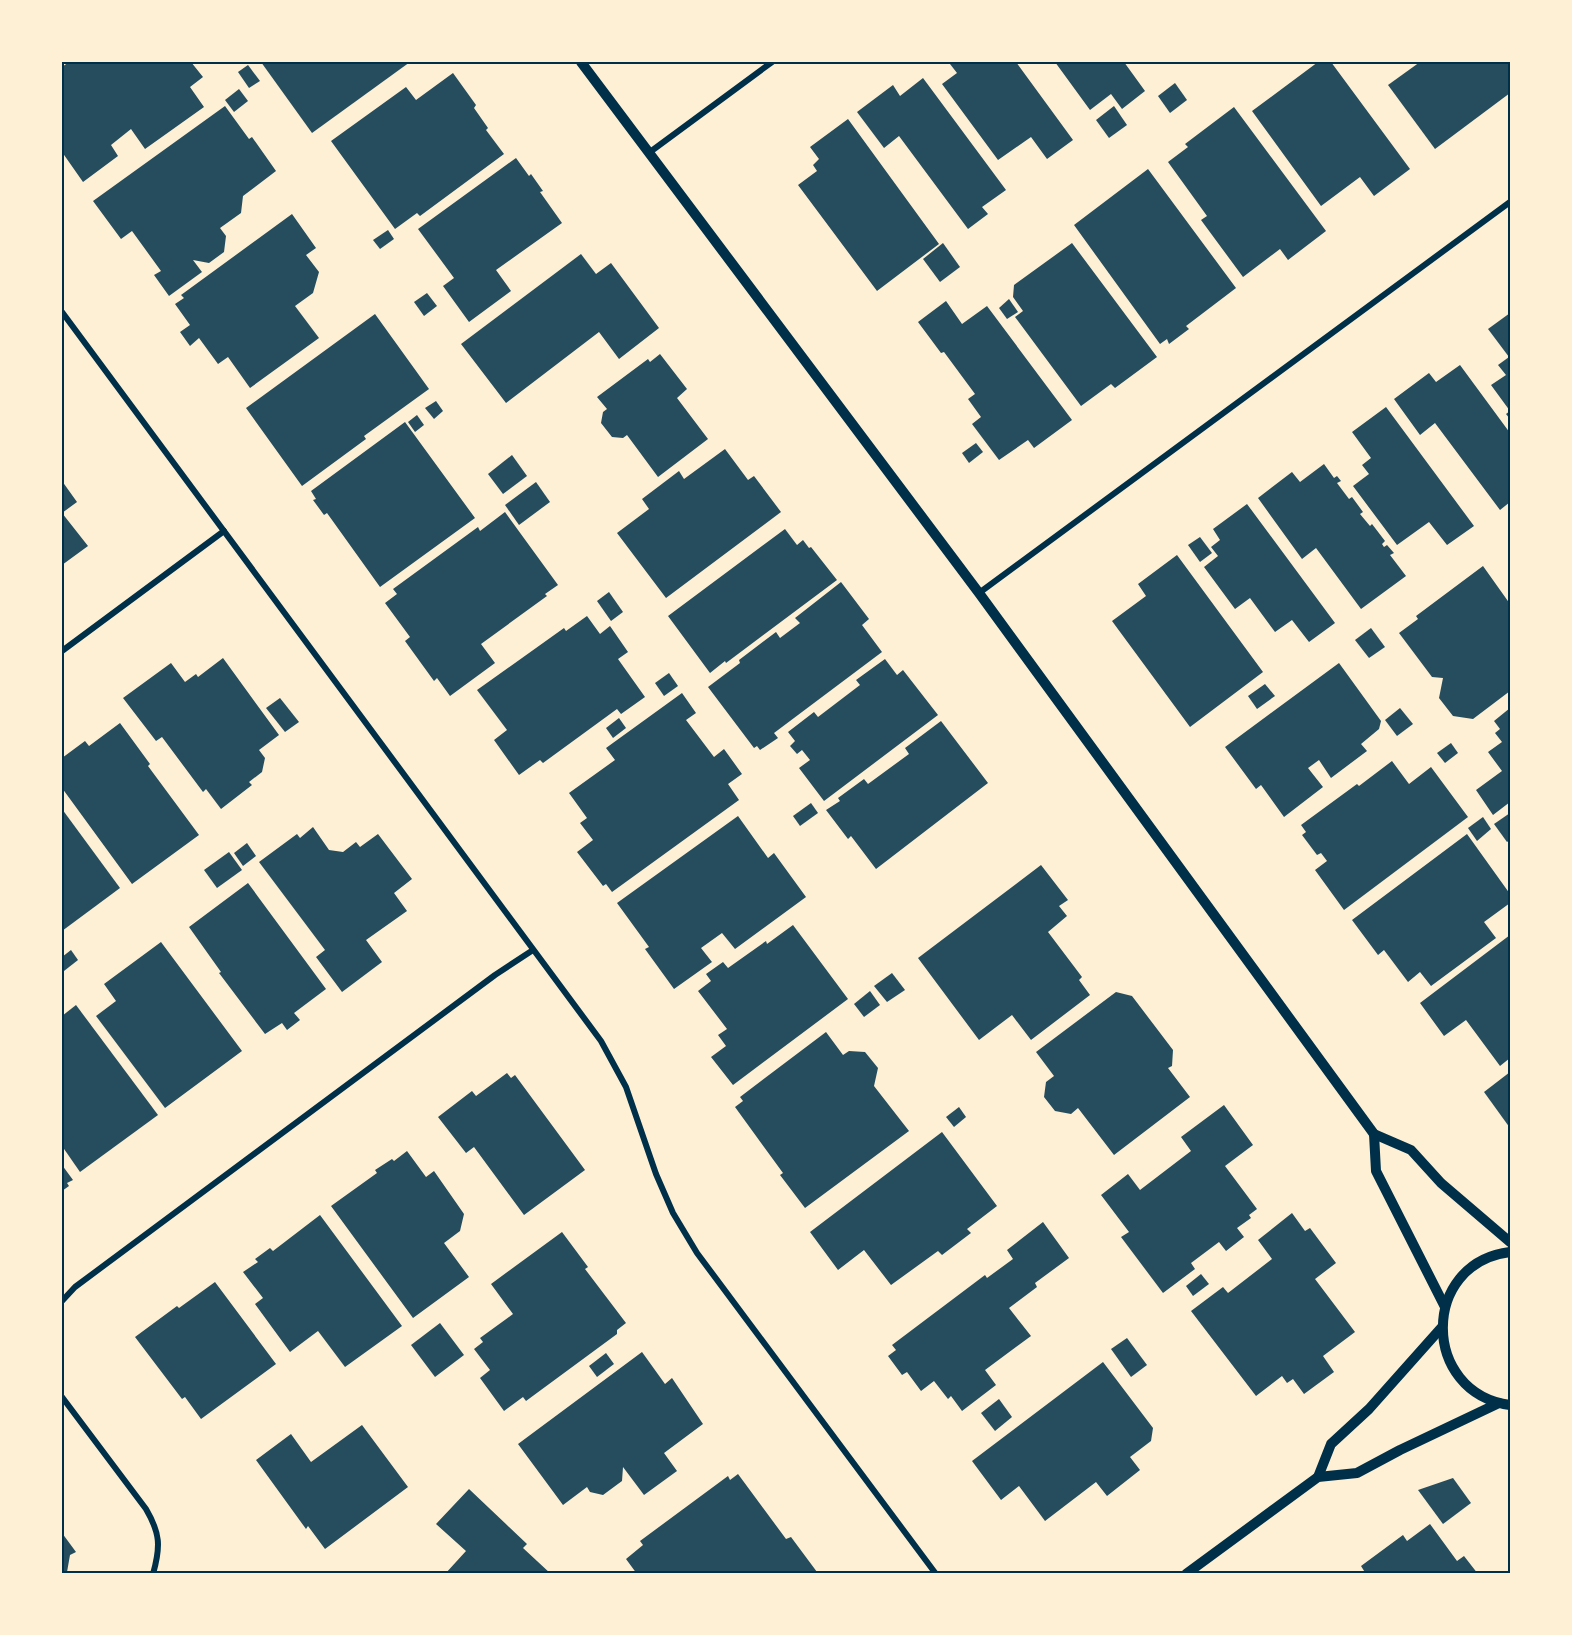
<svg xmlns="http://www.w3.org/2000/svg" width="1572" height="1635" viewBox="0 0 1572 1635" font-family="Arial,sans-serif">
<rect width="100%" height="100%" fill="#fdf0d5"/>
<g fill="#264d5e">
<path d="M69 62H191L203 77 190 87 204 107 145 149 131 129 111 145 118 156 83 182 62 152V67Z"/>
<path d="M261 62H410L312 133Z"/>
<path d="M953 62H1016L1073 140 1047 159 1031 137 998 160 942 84 957 73 950 64Z"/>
<path d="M1055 62H1124L1145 91 1122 109 1111 94 1090 110Z"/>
<path d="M1318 62H1331L1410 169 1374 196 1360 177 1321 206 1252 111Z"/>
<path d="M1420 62H1510V93L1435 149 1388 85Z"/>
<path d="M248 65 260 81 249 88 238 72Z"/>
<path d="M453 73 476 105 474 108 488 128 486 130 504 154 420 216 417 213 395 229 331 141 406 87 416 100Z"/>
<path d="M923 78 1006 190 982 207 988 214 968 229 899 136 884 148 857 112 893 85 900 96Z"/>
<path d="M1175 83 1187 100 1170 113 1158 96Z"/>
<path d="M239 89 248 101 234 112 225 100Z"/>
<path d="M225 106 249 139 252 137 276 171 243 196 241 213 220 228 226 236 224 252 209 263 193 260 202 272 169 296 154 275 161 271 132 231 121 239 93 201Z"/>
<path d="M1114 106 1127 125 1109 138 1096 120Z"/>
<path d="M1234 107 1326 231 1288 260 1280 249 1243 277 1201 220 1207 216 1168 162 1188 147 1185 144Z"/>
<path d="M848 119 939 244 877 291 798 185 817 171 813 165 819 159 810 147Z"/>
<path d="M516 158 529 176 531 174 543 191 540 192 562 223 496 270 511 291 469 322 443 286 454 278 418 229Z"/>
<path d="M1148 169 1236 288 1186 326 1189 329 1169 344 1167 339 1160 344 1074 225Z"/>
<path d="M292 214 316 248 306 255 319 272 313 293 295 306 319 338 250 388 228 357 218 364 199 338 190 346 180 332 190 325 175 304 184 298 181 295Z"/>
<path d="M388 230 394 239 380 249 373 240Z"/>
<path d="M943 243 960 267 940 282 923 259Z"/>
<path d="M1072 243 1157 357 1115 388 1111 384 1081 406 1015 317 1023 311 1013 297 1014 285Z"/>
<path d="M581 254 596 274 611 263 659 328 619 359 599 332 506 403 461 344Z"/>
<path d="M427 293 437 306 424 316 414 302Z"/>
<path d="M1009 299 1018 312 1007 319 999 308Z"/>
<path d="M946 301 962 324 987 306 1072 420 1034 448 1028 440 999 460 972 424 981 417 968 399 975 394 944 352 941 353 918 322Z"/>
<path d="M1510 313V419L1506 414 1510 411 1491 385 1506 375 1498 365 1509 357 1488 329Z"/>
<path d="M375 314 429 389 364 436 366 439 302 486 246 408Z"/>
<path d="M660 354 687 389 677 398 708 439 658 477 627 435 623 438 612 437 601 423 603 412 607 409 597 397 648 359 650 362Z"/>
<path d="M1460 365 1510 433V502L1500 510 1435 423 1420 435 1394 399 1429 373 1436 382Z"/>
<path d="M436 401 443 411 434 419 425 408Z"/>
<path d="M1386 407 1474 526 1447 545 1429 522 1397 545 1353 486 1369 474 1362 465 1371 458 1352 432Z"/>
<path d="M417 415 424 425 415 432 408 422Z"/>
<path d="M405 422 475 518 380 587 327 513 324 515 313 500 316 499 311 491Z"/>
<path d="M976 443 983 452 969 463 962 453Z"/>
<path d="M725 449 748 480 754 476 781 512 666 598 617 533 649 509 642 499 679 471 684 479Z"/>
<path d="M512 455 527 476 503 494 488 474Z"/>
<path d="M1324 464 1334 478 1337 476 1341 481 1337 483 1349 499 1352 497 1363 512 1360 514 1370 526 1372 524 1385 541 1382 544 1384 547 1387 545 1394 553 1390 555 1406 576 1361 609 1316 548 1302 559 1258 498 1292 472 1300 482Z"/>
<path d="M62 481 77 502 62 513 88 546 62 565Z"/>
<path d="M536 482 550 502 519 525 505 505Z"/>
<path d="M1247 504 1335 623 1309 642 1292 620 1275 632 1250 598 1235 609 1204 567 1218 556 1211 547 1220 540 1213 529Z"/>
<path d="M505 512 558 585 545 594 547 596 481 644 495 663 450 696 437 678 434 681 405 641 410 637 385 603 397 594 393 589 478 527 480 531Z"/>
<path d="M785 529 797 545 803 540 809 548 811 547 837 580 726 663 725 661 710 673 668 616Z"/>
<path d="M1200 537 1212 553 1200 562 1188 545Z"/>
<path d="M1177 555 1263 672 1190 727 1112 621 1146 596 1138 584Z"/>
<path d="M1483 566 1510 604V691L1473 719 1453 716 1439 698 1443 678 1432 677 1399 633 1418 619 1416 616Z"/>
<path d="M841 582 869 619 862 625 882 652 774 733 778 738 760 750 757 746 754 748 708 687 740 663 739 660 776 632 780 638 800 623 795 618Z"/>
<path d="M609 592 623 612 611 621 597 601Z"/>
<path d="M587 616 600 634 610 626 628 652 618 659 645 697 621 714 617 709 543 763 540 760 519 775 494 740 507 730 477 690 564 628 566 631Z"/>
<path d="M1371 628 1385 647 1369 658 1355 640Z"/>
<path d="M223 658 279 735 259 750 265 758 262 772 249 782 252 785 221 809 206 789 203 792 162 737 156 741 123 698 171 663 185 682 196 674 198 677Z"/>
<path d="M885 659 897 675 903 670 938 715 824 801 799 768 810 760 802 750 797 754 790 746 795 741 788 732 814 712 818 717 860 685 856 680Z"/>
<path d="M1339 663 1381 721 1379 729 1361 744 1367 751 1331 778 1319 760 1308 768 1323 787 1284 817 1261 785 1256 789 1225 747Z"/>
<path d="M669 673 678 686 664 696 655 683Z"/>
<path d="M1265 684 1275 696 1257 709 1248 696Z"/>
<path d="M682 693 696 713 686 720 714 757 724 749 742 774 728 784 739 800 612 892 606 884 603 886 577 852 593 840 580 823 587 818 569 793 615 760 606 748Z"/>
<path d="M280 698 299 722 285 732 266 708Z"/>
<path d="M1400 708 1413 724 1397 736 1385 720Z"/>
<path d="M1510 708V802L1493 815 1476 790 1502 771 1488 752 1502 742 1495 733 1500 729 1494 721Z"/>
<path d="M619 718 626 728 613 738 606 728Z"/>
<path d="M941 721 988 783 876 869 851 836 848 839 826 810 840 801 838 798 864 779 868 784 909 754 905 748Z"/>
<path d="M120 723 150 764 148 766 199 835 132 884 62 788V758L85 741 89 746Z"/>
<path d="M1451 743 1458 753 1445 763 1437 753Z"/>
<path d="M1392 761 1409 784 1431 767 1468 817 1344 910 1315 870 1327 861 1321 853 1317 855 1302 835 1306 832 1301 825 1357 784 1359 786Z"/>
<path d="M811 803 818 813 800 826 793 816Z"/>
<path d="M62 809 120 888 62 931Z"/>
<path d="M1510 813V840L1507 842 1494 824Z"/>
<path d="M738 816 768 858 774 853 806 897 735 949 722 933 701 948 712 962 674 989 645 949 649 947 617 903Z"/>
<path d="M1483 817 1491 829 1477 841 1468 828Z"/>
<path d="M313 827 329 850 343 852 356 842 360 847 378 834 412 879 394 893 407 911 366 940 382 962 342 992 316 957 325 950 259 862 297 834 300 838Z"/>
<path d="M1467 834 1510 894V903L1484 922 1496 938 1431 986 1420 972 1408 982 1384 950 1378 955 1352 920Z"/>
<path d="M247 843 256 856 243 866 234 853Z"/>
<path d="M229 852 242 870 217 888 204 870Z"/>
<path d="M1041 865 1068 900 1059 906 1067 916 1048 932 1082 977 1079 980 1090 995 1031 1040 1012 1015 979 1040 918 958Z"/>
<path d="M248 883 326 989 294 1013 300 1020 287 1030 282 1023 265 1034 219 973 221 972 189 927Z"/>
<path d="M793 925 848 999 733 1085 711 1057 726 1046 718 1035 727 1029 698 991 711 981 706 974 723 962 728 968 766 941 767 944Z"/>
<path d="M1510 935V1058L1500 1066 1466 1020 1444 1036 1420 1003Z"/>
<path d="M161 942 242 1051 165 1108 96 1016 116 1001 104 984Z"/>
<path d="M71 950 78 960 64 971 62 967V957Z"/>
<path d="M892 973 905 990 887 1002 874 986Z"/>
<path d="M870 991 880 1005 864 1017 854 1004Z"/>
<path d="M1116 992 1132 996 1173 1050 1172 1066 1168 1068 1190 1097 1114 1155 1078 1108 1071 1114 1055 1111 1044 1097 1046 1082 1054 1076 1036 1052Z"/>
<path d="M76 1005 158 1115 80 1172 62 1146V1016Z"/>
<path d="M826 1032 843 1055 849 1051 865 1052 878 1068 874 1086 909 1131 805 1208 780 1175 783 1173 735 1107 743 1101 740 1097Z"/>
<path d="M1510 1072V1128L1484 1092Z"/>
<path d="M507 1073 511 1078 515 1075 585 1170 524 1215 474 1147 466 1153 438 1117 472 1091 476 1096Z"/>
<path d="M1224 1105 1253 1145 1225 1166 1257 1209 1249 1215 1251 1218 1237 1228 1244 1237 1226 1251 1219 1242 1191 1263 1195 1269 1163 1293 1121 1237 1129 1232 1101 1195 1128 1174 1140 1190 1191 1151 1181 1137Z"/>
<path d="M959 1107 966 1117 954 1127 946 1117Z"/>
<path d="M942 1132 997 1206 967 1229 971 1233 942 1255 938 1251 891 1285 864 1250 838 1270 810 1232Z"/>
<path d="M407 1151 426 1177 434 1171 464 1214 460 1231 444 1243 469 1277 413 1318 331 1206 377 1173 375 1170 392 1159 394 1161Z"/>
<path d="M62 1165 73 1180 67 1183 69 1186 62 1191Z"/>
<path d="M1292 1213 1305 1231 1310 1228 1336 1263 1315 1279 1355 1332 1323 1356 1334 1372 1304 1394 1293 1379 1287 1383 1282 1376 1256 1396 1191 1311 1223 1287 1228 1293 1272 1259 1258 1240Z"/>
<path d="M320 1215 402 1326 345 1367 318 1331 290 1352 255 1304 263 1298 243 1272 258 1262 255 1259 270 1248 273 1251Z"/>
<path d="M1043 1222 1069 1258 1035 1283 1037 1287 1009 1308 1031 1336 985 1370 996 1385 962 1411 951 1396 948 1399 934 1381 921 1391 907 1372 902 1375 888 1356 896 1350 892 1345 985 1275 987 1278 1013 1259 1007 1250Z"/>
<path d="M562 1232 588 1267 585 1269 626 1323 617 1330V1334L526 1401 523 1397 504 1411 480 1378 490 1370 474 1349 483 1342 480 1338 513 1314 491 1284Z"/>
<path d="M1201 1274 1209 1284 1193 1296 1186 1286Z"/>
<path d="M215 1282 276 1364 201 1419 185 1397 182 1399 135 1337 177 1306 179 1308Z"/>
<path d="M440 1323 464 1355 435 1377 411 1345Z"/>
<path d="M1127 1338 1147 1365 1131 1377 1111 1349Z"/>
<path d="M642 1352 665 1384 672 1378 703 1424 664 1453 677 1471 644 1495 623 1467 622 1481 603 1495 590 1492 587 1487 563 1505 518 1444Z"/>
<path d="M606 1353 614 1364 597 1377 589 1366Z"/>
<path d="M1103 1362 1153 1428 1151 1441 1130 1457 1140 1470 1107 1496 1096 1482 1045 1521 1019 1486 1001 1500 972 1461Z"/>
<path d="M999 1399 1012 1417 995 1431 981 1413Z"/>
<path d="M362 1425 408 1487 325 1549 308 1526 306 1529 256 1460 291 1434 311 1462Z"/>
<path d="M738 1474 786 1539 791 1537 817 1572 637 1574 626 1559 643 1545 640 1541 728 1476 730 1480Z"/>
<path d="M1453 1478 1471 1503 1443 1524 1418 1490Z"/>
<path d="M469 1489 527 1544 523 1548 551 1574H445L466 1551 436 1524Z"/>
<path d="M1430 1524 1457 1561 1464 1556 1478 1574H1366L1361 1566 1403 1535 1407 1541Z"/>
<path d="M62 1533 76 1552 70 1555 67 1572 65 1574H62Z"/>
</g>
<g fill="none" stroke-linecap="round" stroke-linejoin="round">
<g stroke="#003049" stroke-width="6">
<path d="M650 152 772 62"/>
<path d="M62 312 601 1041 626 1087 656 1174 673 1213 697 1253 936 1574"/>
<path d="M979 593 1510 202"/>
<path d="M62 651 224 531"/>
<path d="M62 1301 75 1287 495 975 533 950"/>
<path d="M62 1397 146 1509C160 1533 161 1546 153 1574"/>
</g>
<g stroke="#003049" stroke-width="10">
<path d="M581 62 979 593 1374 1134 1411 1150 1441 1183 1510 1242"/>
<path d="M1374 1134 1376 1171 1445 1307"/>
<path d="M1510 1252C1420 1263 1421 1393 1510 1405"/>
<path d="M1318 1477 1331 1444 1369 1409 1442 1327"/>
<path d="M1186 1574 1318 1477 1357 1473 1400 1450 1499 1403"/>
</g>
</g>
<rect width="1572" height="1635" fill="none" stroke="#fdf0d5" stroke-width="126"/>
<rect x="63" y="63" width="1446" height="1509" fill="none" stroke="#003049" stroke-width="2"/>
</svg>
